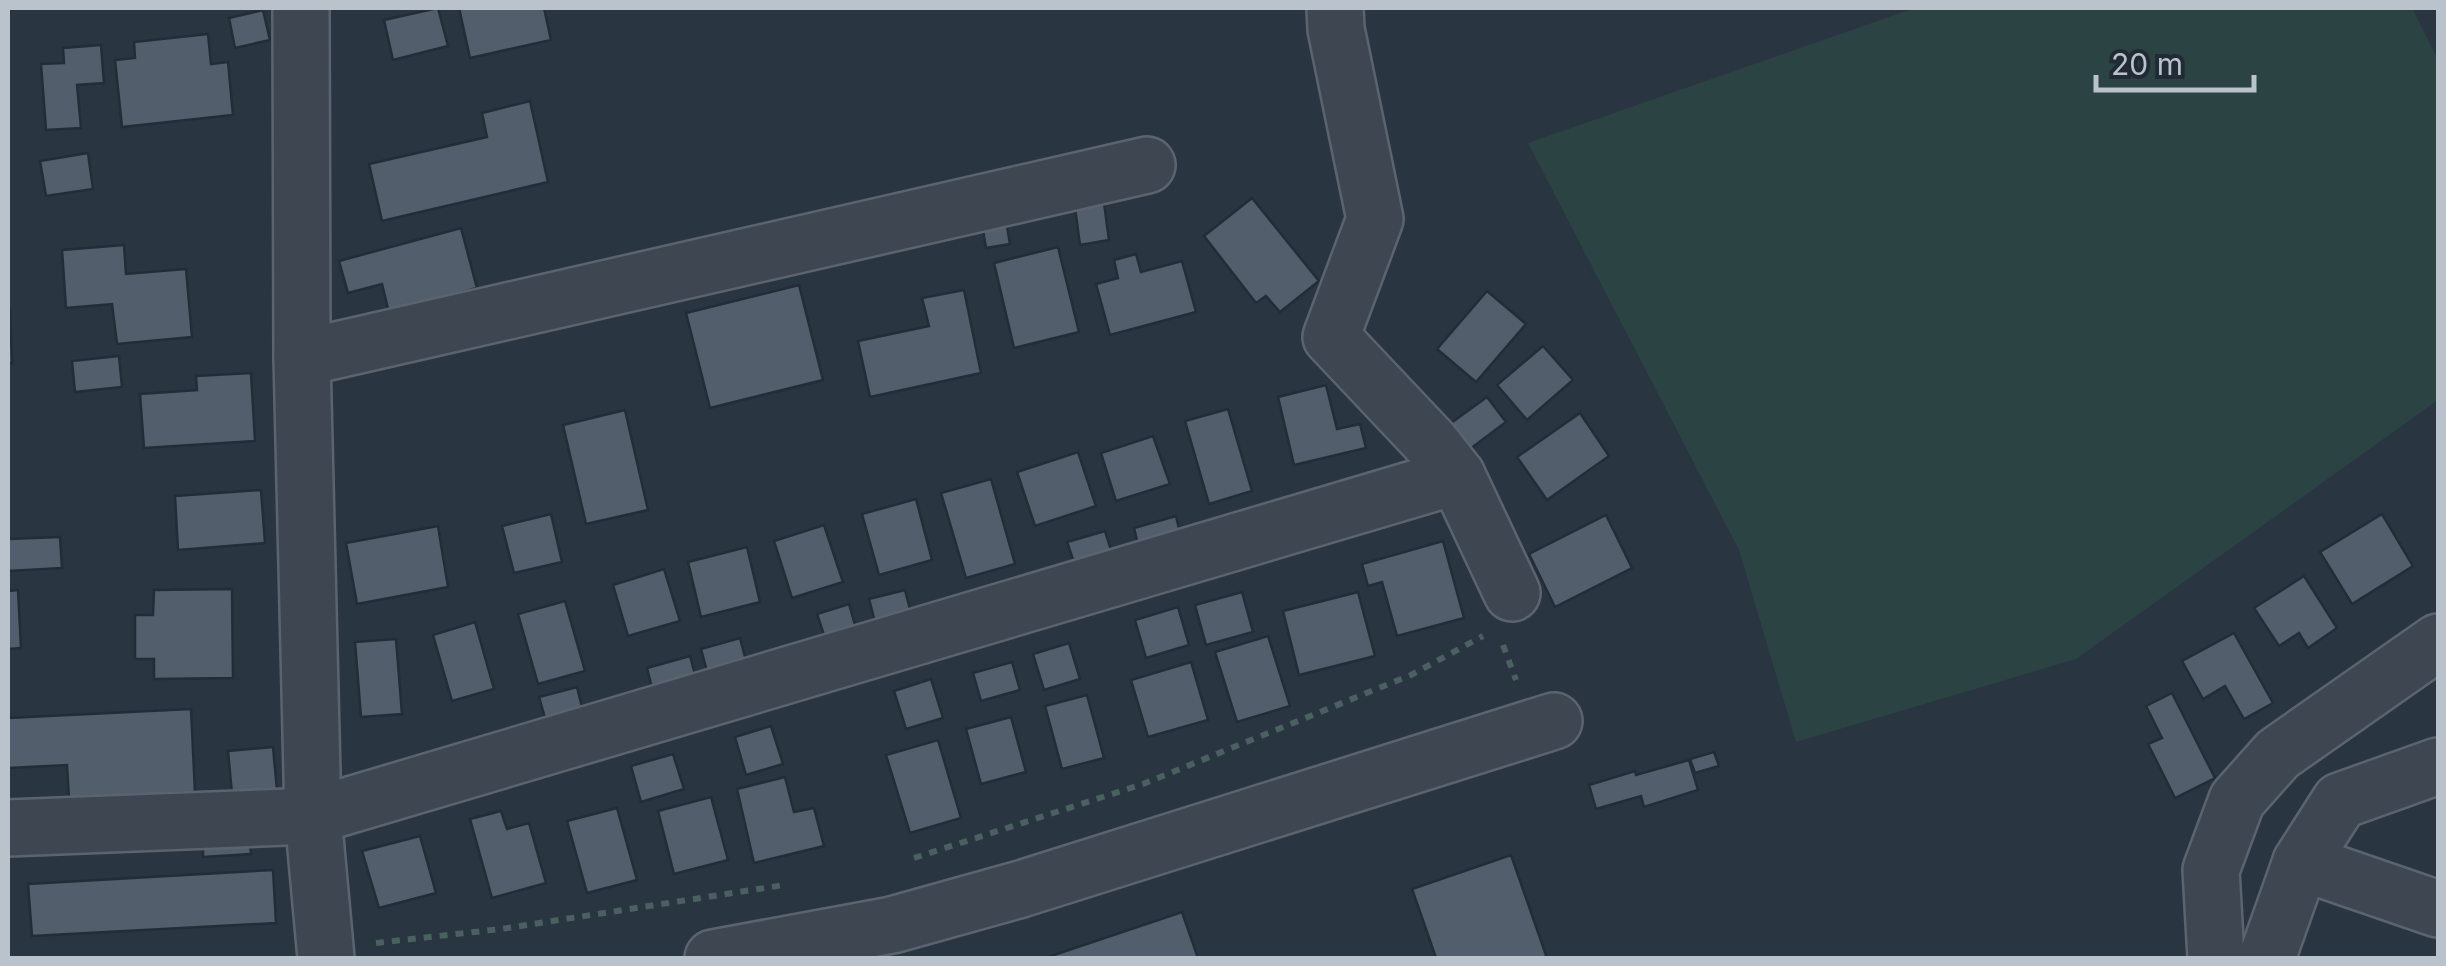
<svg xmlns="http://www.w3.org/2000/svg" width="2446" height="966" viewBox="0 0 2446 966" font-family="Inter,sans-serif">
<rect width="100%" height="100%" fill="#293541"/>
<path fill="#2c4343" d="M1915 8H2412L2438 60V400L2076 659 1796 742 1739 550 1528 143Z"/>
<g fill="#525e6b" stroke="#232d38" stroke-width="2.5">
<path d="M438 8 448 46 393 60 384 20Z"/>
<path d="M459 8H544L551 40 470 58Z"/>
<path d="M263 10 270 40 235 48 229 18Z"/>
<path d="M208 34 211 64 228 62 233 115 122 127 115 60 135 58 134 42Z"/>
<path d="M101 45 104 83 77 85 81 128 46 130 41 64 64 63 63 48Z"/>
<path d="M530 101 548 182 382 221 369 164 487 137 482 113Z"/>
<path d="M88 153 93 189 46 196 40 161Z"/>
<path d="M1252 198 1319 281 1280 312 1266 296 1256 303 1204 236Z"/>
<path d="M1104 203 1109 240 1080 245 1075 208Z"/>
<path d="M1005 214 1010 244 986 248 981 219Z"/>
<path d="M461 228 477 288 389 313 382 284 348 293 339 261Z"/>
<path d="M124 245 126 274 186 269 192 337 117 344 112 304 66 308 62 250Z"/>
<path d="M1058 247 1079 332 1014 348 994 263Z"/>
<path d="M1136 254 1141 272 1182 261 1196 312 1110 335 1096 284 1118 278 1114 260Z"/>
<path d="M799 285 823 380 710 408 686 313Z"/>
<path d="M964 290 981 373 870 397 858 341 929 326 922 298Z"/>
<path d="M1487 291 1526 324 1476 382 1437 349Z"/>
<path d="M8 310H10L12 363H8Z"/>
<path d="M1543 346 1573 380 1527 420 1497 385Z"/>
<path d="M119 356 122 387 75 392 72 361Z"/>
<path d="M251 373 255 441 144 448 140 394 197 390 196 376Z"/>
<path d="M1326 385 1337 429 1360 424 1366 448 1294 465 1278 397Z"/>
<path d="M1487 397 1506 422 1470 449 1451 423Z"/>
<path d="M1228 409 1252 491 1209 504 1185 421Z"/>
<path d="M625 410 648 510 586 524 563 425Z"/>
<path d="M1580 413 1609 456 1547 500 1517 457Z"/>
<path d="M1153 436 1170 484 1116 501 1101 453Z"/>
<path d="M1078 452 1096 506 1035 526 1017 472Z"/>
<path d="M991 479 1015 564 966 578 941 493Z"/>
<path d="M261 490 265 543 178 550 175 496Z"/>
<path d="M916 499 932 560 879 575 862 514Z"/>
<path d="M551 514 562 562 514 573 502 526Z"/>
<path d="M2382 514 2413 566 2352 604 2320 552Z"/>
<path d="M1606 515 1632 568 1555 607 1529 554Z"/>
<path d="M1176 516 1182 541 1140 553 1134 528Z"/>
<path d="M824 525 843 582 792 598 774 541Z"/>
<path d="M438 526 448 587 357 604 346 543Z"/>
<path d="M1105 531 1116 566 1079 577 1067 542Z"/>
<path d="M60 537 62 568 8 571V539Z"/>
<path d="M1443 541 1464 618 1397 636 1382 582 1368 586 1362 564Z"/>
<path d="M747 547 760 602 701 617 688 562Z"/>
<path d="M664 569 680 621 628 636 613 585Z"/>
<path d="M2304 576 2337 628 2308 648 2299 633 2279 646 2254 608Z"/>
<path d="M232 589 233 678 154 679V659H135V615H153L154 590Z"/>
<path d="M18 590 21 648 8 649V591Z"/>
<path d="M905 590 912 617 876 626 869 599Z"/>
<path d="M1242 592 1253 632 1206 645 1195 605Z"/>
<path d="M1358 592 1375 656 1299 675 1283 611Z"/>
<path d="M565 601 585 671 538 684 518 614Z"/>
<path d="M849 604 858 635 827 644 817 614Z"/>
<path d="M1178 607 1189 645 1146 658 1135 620Z"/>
<path d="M475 622 494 689 452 701 433 635Z"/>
<path d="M2234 633 2273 703 2244 719 2225 686 2203 699 2182 661Z"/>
<path d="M1268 636 1290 706 1237 722 1215 652Z"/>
<path d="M740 638 748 668 709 679 701 649Z"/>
<path d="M396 639 402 714 361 717 355 642Z"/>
<path d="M1069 643 1080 679 1044 690 1033 654Z"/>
<path d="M690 656 698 685 654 696 647 668Z"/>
<path d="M1012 662 1020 690 981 701 973 673Z"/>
<path d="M1191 662 1208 720 1148 737 1131 680Z"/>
<path d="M931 679 943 718 906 729 894 691Z"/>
<path d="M577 687 584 715 547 725 539 697Z"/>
<path d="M2172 693 2215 778 2175 798 2148 744 2162 738 2146 706Z"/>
<path d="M1087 695 1104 758 1062 769 1045 706Z"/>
<path d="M191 709 195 792 69 799 67 765 8 768V718Z"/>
<path d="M1011 717 1026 772 981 784 966 729Z"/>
<path d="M771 726 783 764 746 775 735 737Z"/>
<path d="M938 740 961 818 910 833 886 755Z"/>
<path d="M273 747 277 790 232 794 228 751Z"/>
<path d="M1714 752 1719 766 1695 773 1690 759Z"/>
<path d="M673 754 684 789 641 802 631 766Z"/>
<path d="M1689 760 1698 790 1644 807 1641 796 1596 809 1589 785 1635 771 1636 775Z"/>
<path d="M785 777 794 812 814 808 824 846 754 863 737 789Z"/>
<path d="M711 797 728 860 674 874 658 811Z"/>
<path d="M617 808 637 880 587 893 567 821Z"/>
<path d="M501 811 507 829 529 823 546 883 492 898 470 819Z"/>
<path d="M249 831 251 854 203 857V834Z"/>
<path d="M420 836 436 893 379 908 362 851Z"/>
<path d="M1511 855 1547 958H1436L1412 889Z"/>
<path d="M273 870 276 923 32 936 28 884Z"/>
<path d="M1182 912 1198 958H1045Z"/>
</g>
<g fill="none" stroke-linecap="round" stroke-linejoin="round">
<g stroke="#5b646e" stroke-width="60">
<g id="minor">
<path d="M301 8 302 358 313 816 326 958"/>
<path d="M1335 8 1336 29 1375 219 1331 337 1432 444 1457 476 1512 593"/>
<path d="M302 358 1147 165"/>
<path d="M8 828 313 816 1457 476"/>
<path d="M2301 862 2438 909"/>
<path d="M713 958 892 925 1021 889 1554 721"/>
<path d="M2216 958 2211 870 2237 800 2278 754 2438 642"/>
<path d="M2267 958 2301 862 2340 801 2438 766"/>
</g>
</g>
<g stroke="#4b6061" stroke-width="6" stroke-dasharray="8 8" stroke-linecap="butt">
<path d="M1503 645 1516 680"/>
<path d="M914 858 1143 784 1411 675 1483 636"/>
<path d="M376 943 501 929 784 885"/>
</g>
<use href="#minor" stroke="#3d4651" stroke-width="55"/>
</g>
<rect width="2446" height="966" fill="none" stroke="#bac2cb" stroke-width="20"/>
<path d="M2096 75v15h158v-15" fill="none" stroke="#bac2cb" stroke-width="5"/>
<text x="2111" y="75" font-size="30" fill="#bac2cb" stroke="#212b36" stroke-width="8" paint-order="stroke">20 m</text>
</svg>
